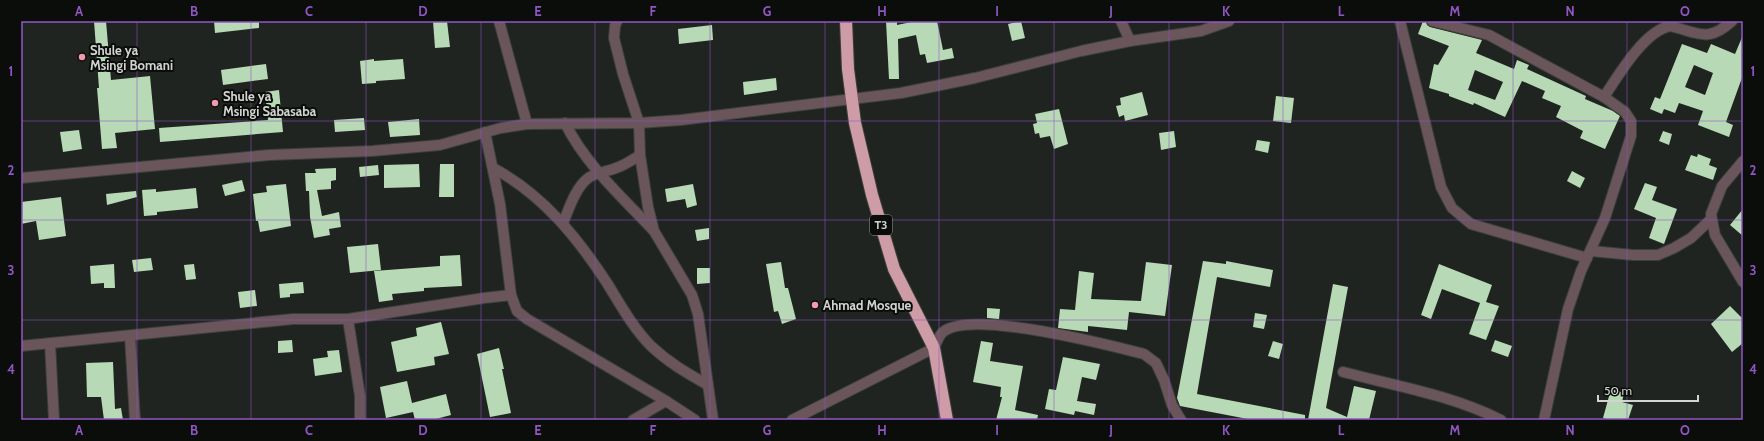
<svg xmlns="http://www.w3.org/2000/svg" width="1764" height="441" viewBox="0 0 1764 441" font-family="Cabin,sans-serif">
<rect width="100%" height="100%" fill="#202420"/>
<g fill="#b7d9b5" fill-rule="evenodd">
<path d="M94 21H106L111 80 150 76 155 129 115 133 117 148 102 149 97 88H99Z"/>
<path d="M214 21H259V28L215 33Z"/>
<path d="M433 21H447L450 47 435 48Z"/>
<path d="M886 21H897V25L916 21H937L943 50 952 48 954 58 927 63 925 54 920 55 916 35 898 39 899 79H889Z"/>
<path d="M1021 21 1025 38 1012 41 1008 24Z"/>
<path d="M1423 21H1426L1427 25 1430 27 1482 40 1476 53 1514 69 1517 60 1529 65 1527 69 1586 96 1585 99 1613 111 1620 116 1605 149 1580 138 1583 131 1556 117 1561 106 1542 98 1545 91 1522 81 1505 117 1474 103 1473 105 1449 96V94L1429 88 1434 64 1438 65 1449 46 1418 34ZM1475 70 1503 82 1495 100 1468 90Z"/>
<path d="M712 25 713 40 679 44 678 29Z"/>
<path d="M1743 35V75L1726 122 1733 125 1729 137 1698 125 1703 111 1679 103 1675 113 1664 109 1662 114 1650 109 1655 97 1660 99 1682 44 1707 53 1711 44 1735 54ZM1694 65 1713 73 1705 95 1685 87Z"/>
<path d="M374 59V61L403 59 405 79 376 81V83L362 84 360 61Z"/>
<path d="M266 64 268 79 223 85 221 70Z"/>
<path d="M776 78 777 90 744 95 743 82Z"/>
<path d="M279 90 283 132 160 142 159 128 268 120 265 92Z"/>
<path d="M1142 92 1148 115 1125 121 1124 115 1119 117 1116 106 1121 105 1120 98Z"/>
<path d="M1276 96 1294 98 1291 123 1273 121Z"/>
<path d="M1059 109 1068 144 1054 149 1050 136 1040 138 1039 133 1035 134 1033 124 1037 123 1035 114Z"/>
<path d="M364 118 365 130 335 132 334 120Z"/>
<path d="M419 119 420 135 390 137 388 122Z"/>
<path d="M79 130 82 149 63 152 60 132Z"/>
<path d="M1174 131 1176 147 1161 150 1159 133Z"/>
<path d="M1663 131 1672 134 1669 145 1659 141Z"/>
<path d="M1257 140 1270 142 1268 153 1255 150Z"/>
<path d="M1698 154 1711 159 1709 165 1717 168 1713 180 1685 170 1691 155 1697 157Z"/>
<path d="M419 164 420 187 384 188V165Z"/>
<path d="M440 164H454V197H439Z"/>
<path d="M378 165 379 175 360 177 359 167Z"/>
<path d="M336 168V180L331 181V189L317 190 322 216 339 212 341 227 329 229 330 235 314 238 310 217 309 191H306L305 173H316L315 169Z"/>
<path d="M1572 171 1585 178 1580 188 1567 181Z"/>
<path d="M242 180 245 191 225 196 222 185Z"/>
<path d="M1645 183 1657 187 1652 200 1677 209 1664 244 1649 238 1656 218 1634 209Z"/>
<path d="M286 184 291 226 260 232 258 221H256L253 194 267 192 266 186Z"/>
<path d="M693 184 697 205 687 208 685 199 667 202 665 189Z"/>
<path d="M196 188 198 208 157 212V215L144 216 142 190 156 189V192Z"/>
<path d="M136 191 137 197 107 205 106 194Z"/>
<path d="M61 197 66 236 39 240 36 221 21 224V202Z"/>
<path d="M1743 209V236L1730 225Z"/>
<path d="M709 228V239L697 241 695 230Z"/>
<path d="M378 244 381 270 350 273 347 247Z"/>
<path d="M460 255 462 286 424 288V291L392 294 393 300 379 302 374 271 440 266V256Z"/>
<path d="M151 258 153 270 134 272 132 260Z"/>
<path d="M1203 261 1226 264V261L1273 270 1270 287 1217 277 1197 394 1305 415V420H1253L1180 406 1177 398Z"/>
<path d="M781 262 785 288H788L796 319 782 324 778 311 774 312 766 264Z"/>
<path d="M1146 262 1172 265 1165 316 1129 312 1127 330 1088 326V332L1058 328 1060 309 1075 310 1079 271 1094 273 1091 299 1141 301Z"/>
<path d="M114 264 115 288H104V283L91 284 90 266Z"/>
<path d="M194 264 196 279 186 280 184 265Z"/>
<path d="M1439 264 1492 285 1486 302 1499 306 1486 340 1469 334 1480 303 1442 289 1431 319 1421 315Z"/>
<path d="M697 268H710V283L697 284Z"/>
<path d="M303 282 304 293 290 294V297L280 298 279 284Z"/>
<path d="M1333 284 1348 287 1326 408 1347 417 1354 386 1376 391 1369 420H1308Z"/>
<path d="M255 290 257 306 240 308 238 292Z"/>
<path d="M1730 306 1743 319V343L1732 352 1711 324Z"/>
<path d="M987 308 1000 309 999 319 987 318Z"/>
<path d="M1255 313 1267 315 1264 329 1253 327Z"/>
<path d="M441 322 449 354 434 357 435 365 397 372 391 342 417 336 416 328Z"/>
<path d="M292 340 293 352 278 353V341Z"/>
<path d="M1495 340 1512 346 1508 357 1491 351Z"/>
<path d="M981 341 993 343 990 361 1023 366 1015 410 1038 415 1037 420H996L1002 397H1000L1001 387 973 382Z"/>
<path d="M1273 341 1283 344 1279 359 1268 356Z"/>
<path d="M499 348 504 369H502L511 413 490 417 477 354Z"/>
<path d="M339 350 342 372 315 376 313 359 328 357 327 351Z"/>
<path d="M1063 357 1100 364 1096 380 1082 377 1077 401 1096 404 1094 415 1075 411 1074 415 1045 409 1049 389 1056 390Z"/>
<path d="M113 362 115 409 121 408 123 420H104L101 397H87L86 363Z"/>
<path d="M407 381 412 403 446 394 451 415 432 420H415L413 412 386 418 380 387Z"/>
<path d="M1611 389 1624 393 1622 402 1633 405 1628 420H1610L1603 418Z"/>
</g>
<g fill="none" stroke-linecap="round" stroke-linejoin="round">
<g stroke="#3c403c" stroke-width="12">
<g id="minor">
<path d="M499 21 527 124"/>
<path d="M617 21 615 26 614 38 623 74 639 123 640 155 648 207 654 231 692 295 698 314 713 420"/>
<path d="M1121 21 1130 41"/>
<path d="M1400 21 1441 187 1452 208 1471 224 1587 258"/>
<path d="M1432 21 1489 35 1604 97 1625 112 1631 121V136L1605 218 1581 271 1568 309 1544 420"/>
<path d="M1604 97C1618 76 1644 31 1670 26 1699 33 1708 43 1732 21"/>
<path d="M565 123C586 165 621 196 653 230"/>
<path d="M485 132 500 204 511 295 517 311 527 319 666 401 695 420"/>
<path d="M1743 161 1722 186 1711 214 1715 235 1743 282"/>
<path d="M493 168C542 194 577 237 607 283 620 304 633 328 651 346 669 363 687 373 708 385"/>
<path d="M21 178 269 155 372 151 440 145 501 128 527 124 639 123 681 120 901 93 975 78 1081 51 1130 41 1201 31 1229 21"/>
<path d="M563 223C569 209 575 189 587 179 595 172 606 172 616 168 625 165 632 160 640 155"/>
<path d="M1591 251 1633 255H1658L1674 248 1691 238 1711 219"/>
<path d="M348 319 360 396V420"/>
<path d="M130 336 135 420"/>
<path d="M50 343 54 420"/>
<path d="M21 346 293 319H348L484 298 511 295"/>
<path d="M1343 372C1396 386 1451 395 1501 420"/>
<path d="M633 420 666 401"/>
<path d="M792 420 934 348C936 344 939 335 943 332 971 309 1108 345 1144 354L1156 363 1164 380 1172 405 1181 420"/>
</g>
</g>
<g stroke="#3c403c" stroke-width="14">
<path id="highway" d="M846 21 848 69 855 123 872 195 894 269 934 348 947 420"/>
</g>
<use href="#minor" stroke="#6a565a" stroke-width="10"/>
<use href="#highway" stroke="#ce9ca6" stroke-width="12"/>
</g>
<path fill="none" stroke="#9156c4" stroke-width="1" stroke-opacity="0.55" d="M137 21V420M251 21V420M366 21V420M481 21V420M595 21V420M710 21V420M825 21V420M939 21V420M1054 21V420M1169 21V420M1283 21V420M1398 21V420M1513 21V420M1627 21V420M21 121H1743M21 220H1743M21 320H1743"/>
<g fill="#f29aae" stroke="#0b0d0b" stroke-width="1.5">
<circle cx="82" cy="57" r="4"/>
<circle cx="215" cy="103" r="4"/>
<circle cx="815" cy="305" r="4"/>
</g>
<g text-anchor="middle" stroke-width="4" stroke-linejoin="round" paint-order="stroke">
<rect fill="#0b0d0b" stroke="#969896" stroke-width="1" x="870" y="215" width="22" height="20" rx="3"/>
<g font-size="12" font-weight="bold" fill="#d2d4d2">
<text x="881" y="229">T3</text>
</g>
<g font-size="13" font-weight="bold" fill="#d2d4d2" stroke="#0b0d0b" text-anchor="start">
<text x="90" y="55">Shule ya<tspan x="90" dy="15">Msingi Bomani</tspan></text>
<text x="223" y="101">Shule ya<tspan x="223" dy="15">Msingi Sabasaba</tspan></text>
<text x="823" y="310">Ahmad Mosque</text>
</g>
</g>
<rect width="1764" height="441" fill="none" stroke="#0b0d0b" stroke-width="44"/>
<path d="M1598 395v6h100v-6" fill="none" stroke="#d2d4d2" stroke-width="2"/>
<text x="1604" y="395" font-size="12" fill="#d2d4d2" stroke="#0b0d0b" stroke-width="3" paint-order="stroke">50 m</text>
<rect x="22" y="22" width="1720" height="397" fill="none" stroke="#9156c4" stroke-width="1.5"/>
<g font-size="13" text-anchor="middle" font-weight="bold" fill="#9156c4">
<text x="79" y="16">A</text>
<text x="194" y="16">B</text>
<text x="309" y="16">C</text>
<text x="423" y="16">D</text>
<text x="538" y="16">E</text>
<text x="653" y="16">F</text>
<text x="767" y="16">G</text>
<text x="882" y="16">H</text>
<text x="997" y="16">I</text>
<text x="1111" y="16">J</text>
<text x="1226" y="16">K</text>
<text x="1341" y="16">L</text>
<text x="1455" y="16">M</text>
<text x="1570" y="16">N</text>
<text x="1685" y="16">O</text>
<text x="11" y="76">1</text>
<text x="1753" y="76">1</text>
<text x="11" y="175">2</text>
<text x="1753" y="175">2</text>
<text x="11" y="275">3</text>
<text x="1753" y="275">3</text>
<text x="11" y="374">4</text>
<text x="1753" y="374">4</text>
<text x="79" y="435">A</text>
<text x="194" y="435">B</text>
<text x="309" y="435">C</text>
<text x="423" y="435">D</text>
<text x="538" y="435">E</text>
<text x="653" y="435">F</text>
<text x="767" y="435">G</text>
<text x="882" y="435">H</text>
<text x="997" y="435">I</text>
<text x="1111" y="435">J</text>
<text x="1226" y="435">K</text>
<text x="1341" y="435">L</text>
<text x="1455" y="435">M</text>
<text x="1570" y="435">N</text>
<text x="1685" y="435">O</text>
</g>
</svg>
